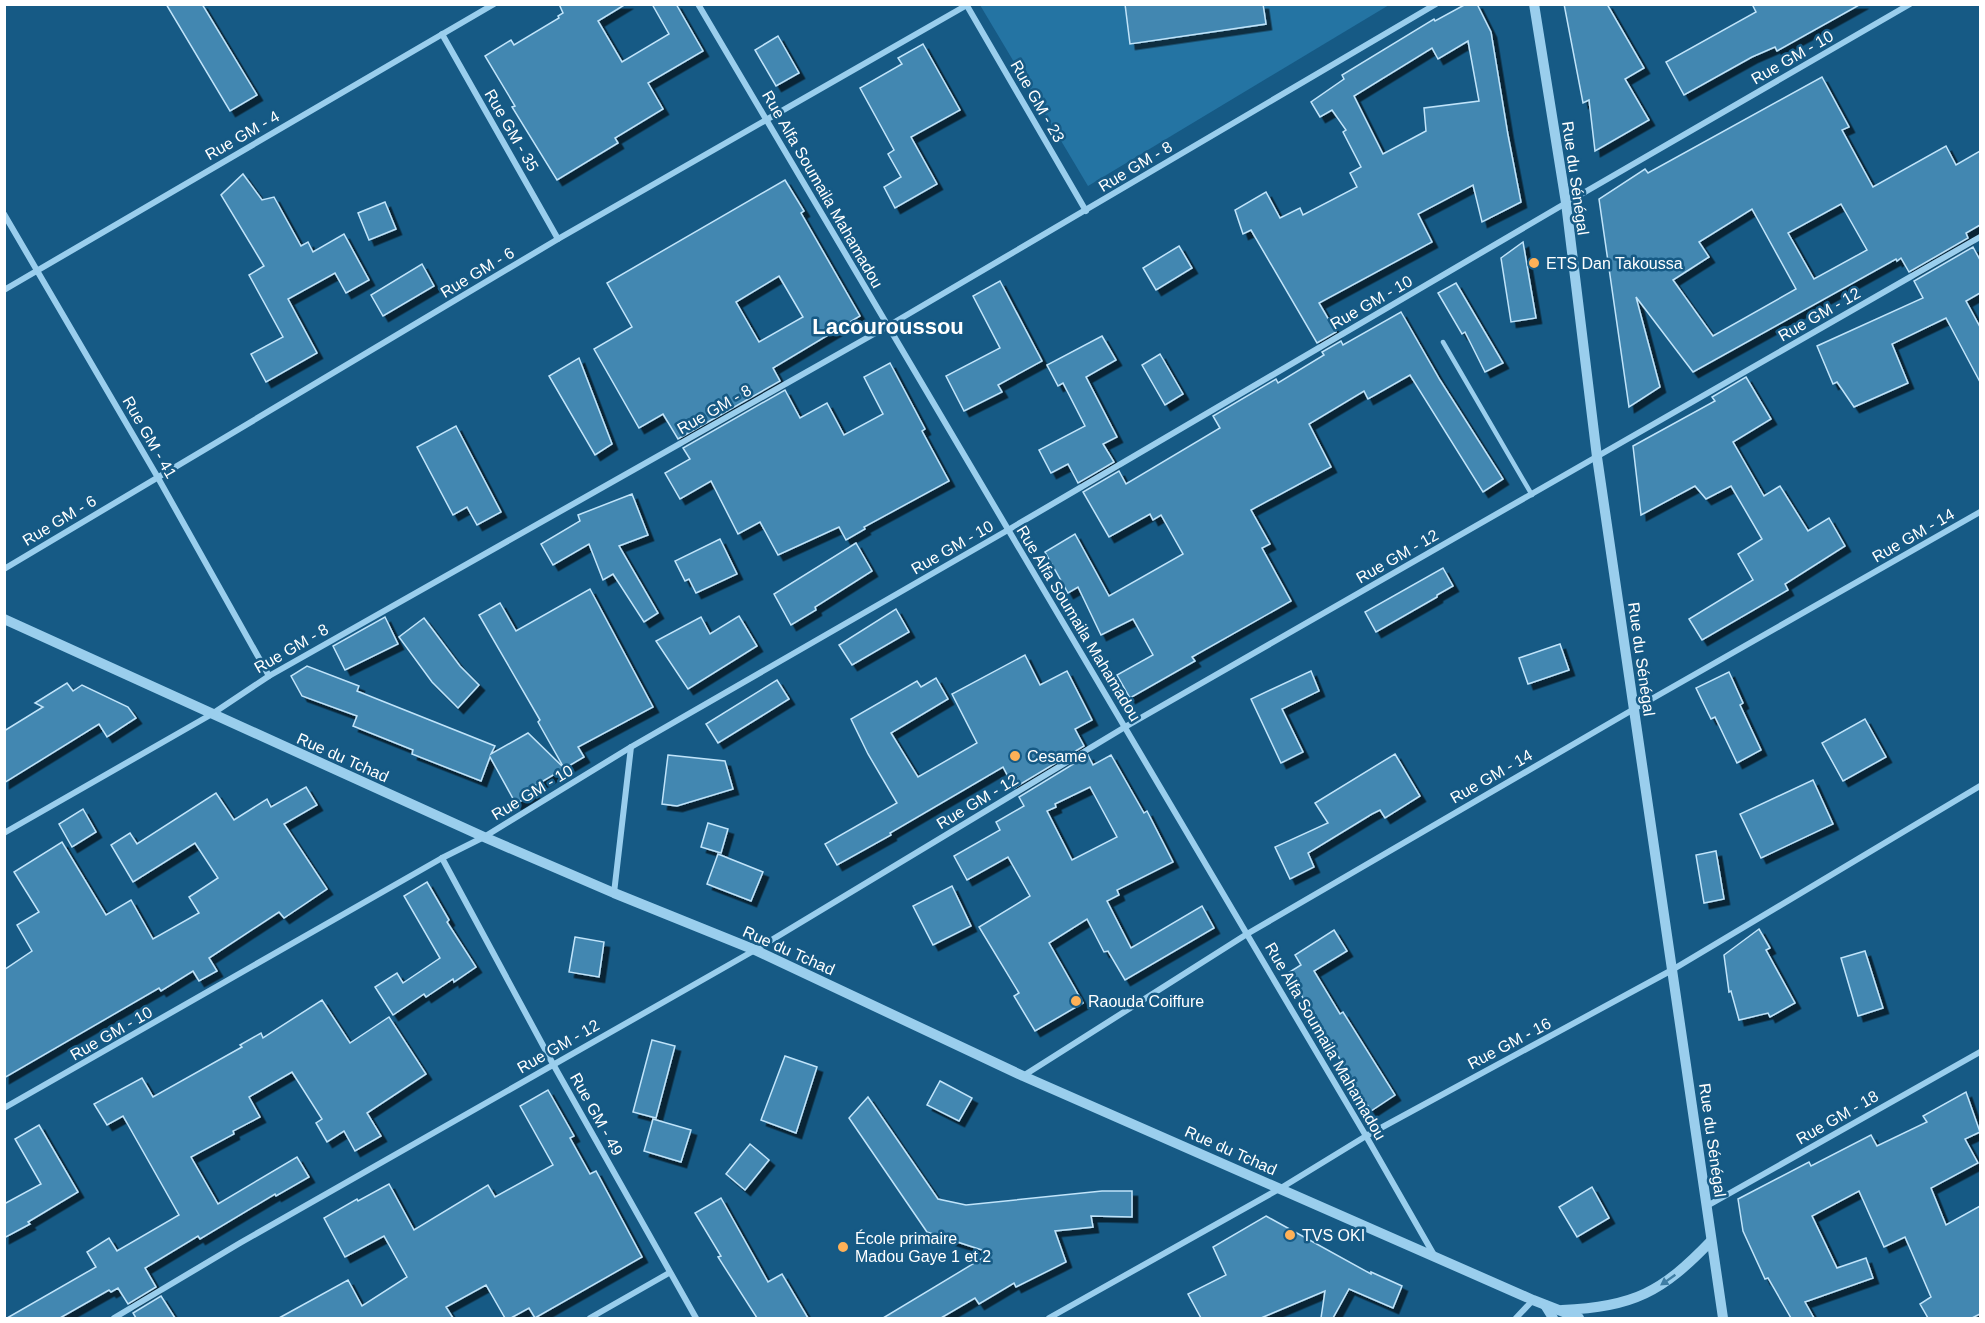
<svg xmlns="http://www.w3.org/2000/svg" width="1985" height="1323" viewBox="0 0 1985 1323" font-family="Helvetica,sans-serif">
<defs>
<filter id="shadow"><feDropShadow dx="5.5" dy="5.5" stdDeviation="0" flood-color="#0009"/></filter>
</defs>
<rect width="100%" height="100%" fill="#165a85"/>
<path fill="#2474a3" d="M980 5H1389L1088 186Z"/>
<g fill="#4387b1" stroke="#c0e4fa" stroke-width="1.5" fill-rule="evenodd" filter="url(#shadow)">
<path d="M166 4H202L257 95 230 111Z"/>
<path d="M559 4H626L598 21 622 62 669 34 652 4H676L703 51 648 83 663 109 615 138 618 143 557 180 512 107 515 106 485 56 511 40 514 45 559 18 558 16 563 13Z"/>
<path d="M1125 4H1263L1266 24 1130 44Z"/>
<path d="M1466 4H1477L1491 32 1508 135 1521 202 1482 222 1473 185 1418 214 1432 242 1319 303 1336 332 1317 343 1251 230 1243 234 1235 210 1266 192 1280 218 1300 208 1303 215 1357 187 1350 173 1361 167 1343 132 1346 130 1332 110 1320 117 1311 102 1344 79 1342 75 1434 19 1435 21ZM1468 41 1479 101 1424 108 1426 131 1383 154 1354 96 1432 48 1438 59Z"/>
<path d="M1564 4H1607L1644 68 1625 79 1649 120 1595 151 1589 100 1583 103Z"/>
<path d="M1752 4H1861L1777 51 1775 47 1752 57 1684 95 1666 62 1756 12Z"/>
<path d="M778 36 799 73 776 86 755 50Z"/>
<path d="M923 44 960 110 911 137 937 184 895 208 884 187 901 177 888 154 894 150 860 88 902 64 898 58Z"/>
<path d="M1822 77 1849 127 1842 130 1873 187 1946 146 1956 165 1980 151V225L1966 233 1968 238 1909 272 1901 258 1897 261 1896 259 1693 372 1636 297 1660 387 1629 407 1599 199 1645 169 1648 173ZM1841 204 1867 250 1814 279 1788 233ZM1752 209 1796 289 1713 336 1673 280 1709 257 1699 242Z"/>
<path d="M243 174 262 200 274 197 301 246 308 242 313 252 344 234 369 280 346 293 335 273 288 299 317 353 266 382 251 354 283 337 249 275 264 266 221 195Z"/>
<path d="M785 180 804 211 801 213 860 316 773 368 780 381 678 439 663 414 639 428 594 349 632 327 607 283ZM779 276 803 317 759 342 736 302Z"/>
<path d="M385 202 396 229 369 240 358 213Z"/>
<path d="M1523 242 1536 318 1511 322 1501 258Z"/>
<path d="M1179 246 1192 268 1156 290 1143 268Z"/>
<path d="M1973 247 1980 260V293L1966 301 1980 327V382L1946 318 1892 344 1908 383 1854 407 1837 382 1833 384 1817 346 1923 298 1914 281Z"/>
<path d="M422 264 434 286 383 316 371 295Z"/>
<path d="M1000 281 1042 361 998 385 1002 392 964 411 946 376 1000 348 973 296Z"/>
<path d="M1456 283 1503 363 1485 372 1465 332 1462 334 1438 293Z"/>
<path d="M1401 312 1440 380 1503 479 1483 492 1410 375 1368 399 1364 391 1309 424 1331 467 1251 510 1270 544 1262 548 1291 601 1192 657 1195 661 1130 698 1117 675 1153 655 1133 619 1101 635 1078 587 1068 593 1045 552 1075 534 1109 596 1183 554 1161 515 1153 520 1150 514 1109 537 1083 492 1119 471 1126 484 1220 428 1213 416 1276 379 1278 383 1324 355 1322 352 1341 341 1343 345Z"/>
<path d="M1102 336 1116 360 1086 377 1117 437 1103 444 1114 462 1078 483 1068 464 1051 473 1039 450 1085 426 1063 383 1058 386 1047 365Z"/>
<path d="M1160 354 1183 394 1165 405 1142 365Z"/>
<path d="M579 358 612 444 595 455 549 376Z"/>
<path d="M890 363 925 429 922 431 949 481 864 527 865 529 846 540 839 527 778 555 760 522 738 534 711 481 680 499 665 473 690 459 683 448 785 390 800 418 827 403 844 435 883 414 864 377Z"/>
<path d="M1746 377 1771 419 1733 442 1764 496 1780 486 1808 531 1829 518 1845 546 1785 584 1788 590 1702 640 1689 619 1753 580 1738 554 1762 539 1731 486 1706 499 1695 486 1641 515 1633 446 1715 401 1712 397Z"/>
<path d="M456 426 501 512 477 525 467 507 453 515 417 447Z"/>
<path d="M632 494 648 535 619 546 658 613 644 622 613 574 603 580 589 544 553 565 541 544 580 521 578 515Z"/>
<path d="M720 539 737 574 696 593 689 579 685 581 675 561Z"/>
<path d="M856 543 872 571 815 607 816 610 791 625 774 594Z"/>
<path d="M1443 568 1453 586 1437 595V597L1376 632 1365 612Z"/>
<path d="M590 589 653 707 578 747 584 757 531 788 534 793 516 804 490 757 481 781 412 754 413 750 353 726 357 716 302 696 291 676 307 666 359 686 357 691 495 746 491 754 528 733 564 768 538 722 540 720 479 615 500 603 516 631Z"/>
<path d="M896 609 909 632 852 665 839 645Z"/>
<path d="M739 616 757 646 688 689 656 641 701 617 710 634Z"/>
<path d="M385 617 398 644 345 670 333 646Z"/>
<path d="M424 618 460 666 479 685 458 708 432 682 399 637Z"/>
<path d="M1560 644 1569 670 1528 684 1519 658Z"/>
<path d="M1025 655 1040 685 1067 671 1092 720 1075 729 1084 746 1014 788 1003 767 890 833 891 835 837 865 825 844 897 803 868 754 851 719 917 681 921 687 936 678 948 699 891 733 918 777 977 743 952 694Z"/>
<path d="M1311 671 1319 691 1282 709 1303 752 1281 763 1251 699Z"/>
<path d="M1729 672 1743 703 1740 705 1761 750 1737 763 1715 717 1711 719 1696 688Z"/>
<path d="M777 680 789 699 718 743 706 724Z"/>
<path d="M67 683 73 691 82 685 128 707 136 718 107 737 99 724 4 783V731L43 707 35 703Z"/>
<path d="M1865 719 1886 757 1843 781 1822 743Z"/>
<path d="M1395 754 1420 796 1385 818 1380 810 1372 814 1308 853 1314 867 1290 879 1275 847 1328 823 1315 803Z"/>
<path d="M668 755 725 761 733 789 677 806 662 804Z"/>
<path d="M1088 755 1093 765 1111 755 1144 813 1147 811 1173 862 1117 890 1119 895 1107 901 1131 948 1202 906 1214 928 1125 980 1108 951 1104 952 1087 919 1049 943 1083 1003 1035 1031 1014 996 1019 993 979 927 1030 896 1008 857 967 880 954 856 1000 830 996 822 1024 806 1019 797ZM1090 787 1117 837 1072 860 1047 811 1056 807 1055 804Z"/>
<path d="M1813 780 1833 824 1761 858 1740 814Z"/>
<path d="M306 787 317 805 284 824 327 889 284 918 279 912 209 958 217 971 199 981 193 971 161 991 159 988 4 1078V970L32 951 17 925 39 912 14 872 62 842 106 915 131 900 153 939 199 913 189 897 218 878 195 843 133 882 111 845 130 833 137 844 216 793 234 820 267 799 271 807Z"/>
<path d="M83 809 96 832 72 847 59 824Z"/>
<path d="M708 823 728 829 721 853 701 847Z"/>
<path d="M1716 851 1724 899 1704 903 1696 855Z"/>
<path d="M718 854 763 872 751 901 707 884Z"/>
<path d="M427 882 449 920 447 922 476 967 454 982 453 979 426 997 424 994 393 1015 375 987 397 973 403 983 440 958 404 896Z"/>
<path d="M952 886 971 926 933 945 913 906Z"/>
<path d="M1759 929 1770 948 1766 950 1795 1003 1770 1017 1768 1013 1739 1020 1731 991 1729 992 1724 955Z"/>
<path d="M1334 930 1347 951 1314 971 1340 1014 1343 1012 1395 1095 1371 1111 1288 973 1301 965 1295 955Z"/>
<path d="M575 937 604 942 599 977 569 972Z"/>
<path d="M1865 951 1883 1008 1858 1016 1841 958Z"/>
<path d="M322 1000 350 1043 389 1017 426 1074 367 1113 381 1136 355 1151 344 1131 327 1142 316 1123 322 1119 292 1072 249 1097 260 1117 233 1131 234 1134 191 1157 218 1204 297 1157 309 1177 276 1196 275 1194 200 1239 198 1236 145 1268 156 1287 128 1304 118 1288 111 1292 109 1290 60 1318H7L96 1267 87 1252 109 1238 117 1251 179 1215 123 1116 107 1125 94 1104 142 1078 153 1097 242 1047 240 1045 261 1033 263 1038Z"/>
<path d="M652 1040 675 1046 656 1118 633 1112Z"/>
<path d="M785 1056 817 1067 796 1133 761 1120Z"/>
<path d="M940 1081 972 1098 959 1121 927 1105Z"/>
<path d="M548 1090 574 1136 570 1138 590 1174 596 1171 642 1257 535 1318 529 1308 511 1318H505L486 1285 446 1307 453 1318H279L348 1280 362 1306 407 1277 384 1236 345 1257 324 1218 357 1199 358 1201 389 1184 414 1230 488 1185 495 1197 553 1165 520 1106Z"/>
<path d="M1966 1092 1980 1132 1965 1139 1978 1163 1931 1188 1946 1225 1980 1206V1314L1972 1318H1928L1920 1304 1931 1297 1905 1237 1884 1247 1859 1191 1812 1216 1837 1268 1866 1258 1873 1278 1805 1302 1814 1318H1791L1768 1278 1765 1279 1743 1231 1738 1199 1809 1162 1811 1166 1871 1135 1877 1146 1927 1122 1923 1116Z"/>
<path d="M868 1097 938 1199 966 1205 1102 1191H1132V1217L1091 1216 1093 1227 1055 1231 1066 1262 1016 1287 1014 1283 979 1304 975 1298 941 1318H883L991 1253 927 1232 849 1118Z"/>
<path d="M653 1119 691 1130 681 1162 644 1151Z"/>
<path d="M39 1125 78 1192 28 1222 30 1224 4 1238V1204L41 1184 15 1139Z"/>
<path d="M750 1144 769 1160 745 1190 726 1174Z"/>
<path d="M1592 1187 1609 1218 1577 1237 1559 1207Z"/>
<path d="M721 1198 768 1282 782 1274 808 1318H757L718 1257 721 1256 695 1213Z"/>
<path d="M1266 1216 1371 1274V1272L1402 1286 1393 1308 1349 1289 1333 1318H1321L1325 1291 1261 1318H1201L1188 1294 1226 1275 1213 1247Z"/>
<path d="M161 1296 175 1318H136L133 1313Z"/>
</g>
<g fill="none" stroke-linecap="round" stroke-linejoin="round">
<path stroke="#9aceed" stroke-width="4.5" d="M1443 342 1532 495"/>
<g stroke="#9aceed" stroke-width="6">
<path d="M698 4 1366 1136 1434 1255"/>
<path d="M966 4 1086 211"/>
<path d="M442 34 558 239"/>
<path d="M4 214 157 476 269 676"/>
<path d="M4 290 494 4"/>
<path d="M4 569 558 239 967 5"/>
<path d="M4 833 212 714 269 676 888 326 1436 4"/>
<path d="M442 858 553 1064 696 1318"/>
<path d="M614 893 631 747"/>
<path d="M1023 1076 1247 934 1634 709 1980 512"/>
<path d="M4 1108 442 858 484 837 631 747 1008 530 1566 203 1910 4"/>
<path d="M1707 1206 1980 1052"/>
<path d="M114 1318 240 1243 755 950 1125 727 1980 237"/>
<path d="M590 1318 669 1273"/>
<path d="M1049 1318 1281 1188 1366 1136 1672 970 1980 786"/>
<path d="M1516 1318 1533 1300"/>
</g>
<g stroke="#9aceed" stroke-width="10">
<path d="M1534 4 1566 203 1597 457 1723 1318"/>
<path d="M4 619 484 837 614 893 755 950 1023 1076 1533 1300 1579 1318"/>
<path d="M1545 1305 1553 1318"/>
<path d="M1562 1310C1634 1307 1662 1292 1711 1241"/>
</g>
</g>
<defs><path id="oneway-solid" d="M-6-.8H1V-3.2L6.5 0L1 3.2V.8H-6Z" transform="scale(1.5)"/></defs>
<use fill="#3e7da4" href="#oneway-solid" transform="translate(1668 1280) rotate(145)"/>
<g fill="#ffb157" stroke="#165a85" stroke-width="2">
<circle cx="1534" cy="263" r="6"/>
<circle cx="1015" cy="756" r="6"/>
<circle cx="1076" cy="1001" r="6"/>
<circle cx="1290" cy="1235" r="6"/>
<circle cx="843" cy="1247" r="6"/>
</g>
<g text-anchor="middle" stroke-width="5" stroke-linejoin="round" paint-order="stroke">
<g font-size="16" fill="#fff" stroke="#165a85">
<text transform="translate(1792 57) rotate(-30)" y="6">Rue GM - 10</text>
<text transform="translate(1038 101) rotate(60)" y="6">Rue GM - 23</text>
<text transform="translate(512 130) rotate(60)" y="6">Rue GM - 35</text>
<text transform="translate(242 135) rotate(-30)" y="6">Rue GM - 4</text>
<text transform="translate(1135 166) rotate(-31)" y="6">Rue GM - 8</text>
<text transform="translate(1576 178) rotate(82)" y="6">Rue du Sénégal</text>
<text transform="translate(823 189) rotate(60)" y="6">Rue Alfa Soumaila Mahamadou</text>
<text transform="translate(477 272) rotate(-31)" y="6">Rue GM - 6</text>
<text transform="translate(1371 302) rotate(-30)" y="6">Rue GM - 10</text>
<text transform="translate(1819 314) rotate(-30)" y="6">Rue GM - 12</text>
<text transform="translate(714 409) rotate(-30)" y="6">Rue GM - 8</text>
<text transform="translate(150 437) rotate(60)" y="6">Rue GM - 41</text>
<text transform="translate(59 520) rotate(-31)" y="6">Rue GM - 6</text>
<text transform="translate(1913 535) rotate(-30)" y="6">Rue GM - 14</text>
<text transform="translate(952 547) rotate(-30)" y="6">Rue GM - 10</text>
<text transform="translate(1397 556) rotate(-30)" y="6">Rue GM - 12</text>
<text transform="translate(1079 623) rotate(59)" y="6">Rue Alfa Soumaila Mahamadou</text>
<text transform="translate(291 648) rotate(-30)" y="6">Rue GM - 8</text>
<text transform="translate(1642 659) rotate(82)" y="6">Rue du Sénégal</text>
<text transform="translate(343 757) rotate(24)" y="6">Rue du Tchad</text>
<text transform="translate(1491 776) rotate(-30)" y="6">Rue GM - 14</text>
<text transform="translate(532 792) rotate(-31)" y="6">Rue GM - 10</text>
<text transform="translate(977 801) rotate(-31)" y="6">Rue GM - 12</text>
<text transform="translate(789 950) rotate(24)" y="6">Rue du Tchad</text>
<text transform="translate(111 1033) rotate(-30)" y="6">Rue GM - 10</text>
<text transform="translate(1326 1041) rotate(60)" y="6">Rue Alfa Soumaila Mahamadou</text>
<text transform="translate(1509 1043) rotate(-28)" y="6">Rue GM - 16</text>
<text transform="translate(558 1046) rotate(-30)" y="6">Rue GM - 12</text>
<text transform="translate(597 1114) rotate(61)" y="6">Rue GM - 49</text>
<text transform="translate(1837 1117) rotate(-30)" y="6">Rue GM - 18</text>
<text transform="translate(1713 1140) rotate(82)" y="6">Rue du Sénégal</text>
<text transform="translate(1231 1150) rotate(24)" y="6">Rue du Tchad</text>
</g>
<g font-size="16" fill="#fff" stroke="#165a85" text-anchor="start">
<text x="1546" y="269">ETS Dan Takoussa</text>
<text x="1027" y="762">Cesame</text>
<text x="1088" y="1007">Raouda Coiffure</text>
<text x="1302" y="1241">TVS OKI</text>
<text x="855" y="1244">École primaire<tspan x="855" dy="18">Madou Gaye 1 et 2</tspan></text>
</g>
<g font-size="22" font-weight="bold" fill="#fff" stroke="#165a85">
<text x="888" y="334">Lacouroussou</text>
</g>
</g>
<rect width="1985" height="1323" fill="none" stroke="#ffffff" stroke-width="12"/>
</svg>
